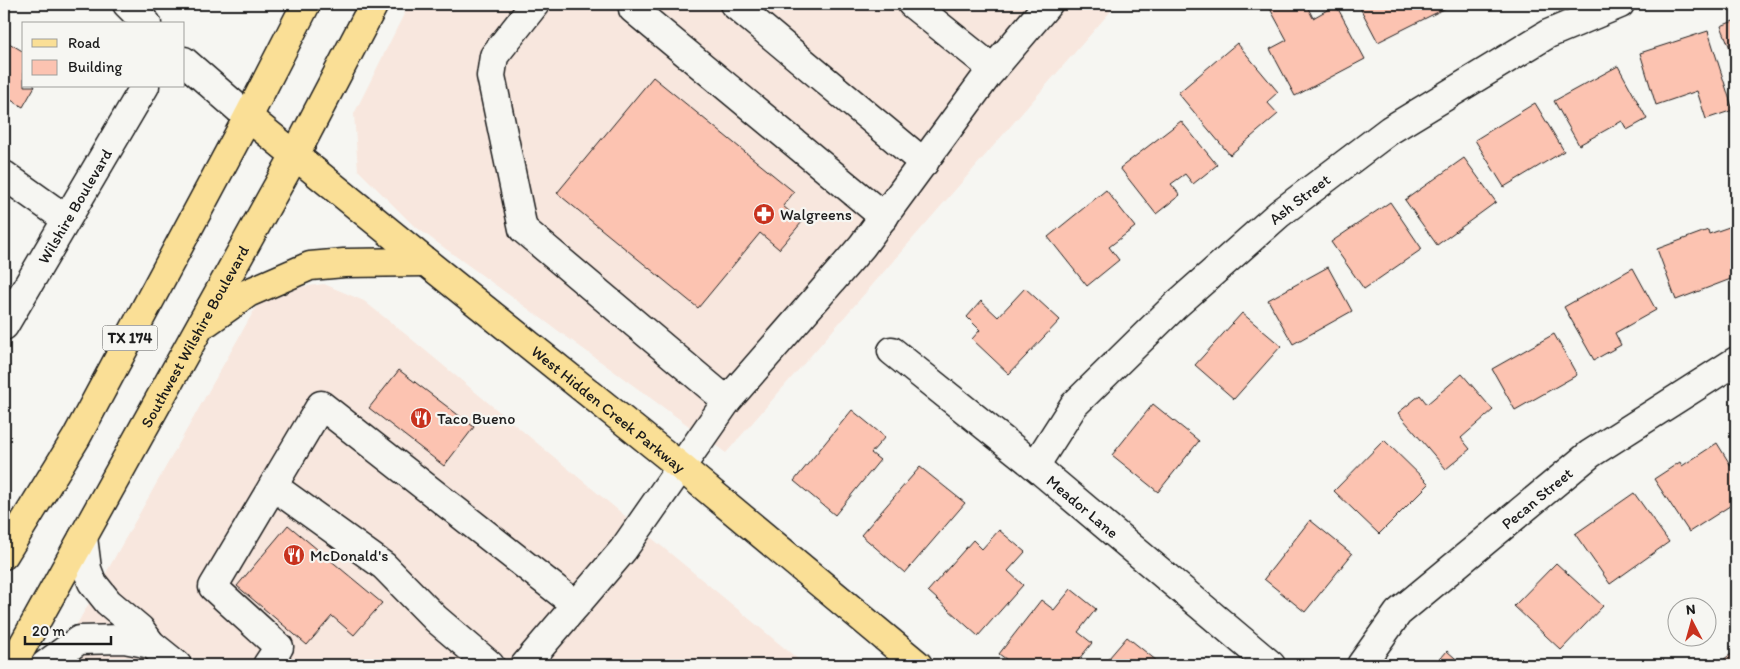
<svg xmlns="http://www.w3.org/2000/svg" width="1740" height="669" viewBox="0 0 1740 669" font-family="Itim,sans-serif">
<rect width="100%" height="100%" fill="#f6f6f2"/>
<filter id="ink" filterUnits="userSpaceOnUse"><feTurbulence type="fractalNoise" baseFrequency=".02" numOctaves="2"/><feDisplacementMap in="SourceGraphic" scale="10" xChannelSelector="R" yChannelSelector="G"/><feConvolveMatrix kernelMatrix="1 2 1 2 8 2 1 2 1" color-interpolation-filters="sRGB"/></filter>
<g filter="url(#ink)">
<g fill="#f8e7de">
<path d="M409 4H1117L726 453 413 225 358 170 354 114Z"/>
<path d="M324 284 364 301 409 337 805 665H54L256 307 284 289Z"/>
</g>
<g fill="#fcc3b1" stroke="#1c1c1c">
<path d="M1271 4H1306L1313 18 1336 5 1365 59 1295 96 1270 49 1287 40 1268 5Z"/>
<path d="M1358 4H1446L1448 7 1378 42Z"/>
<path d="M1736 20V63L1721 26Z"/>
<path d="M1708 31 1733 110 1706 119 1697 91 1656 105 1640 53Z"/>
<path d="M4 40 24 52V86H35L23 107 4 96Z"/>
<path d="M1237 43 1278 92 1267 102 1278 114 1230 155 1178 93Z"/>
<path d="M1618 66 1647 119 1627 130 1622 121 1579 145 1554 101Z"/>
<path d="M653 77 794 192 783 206 802 222 779 249 760 233 698 308 557 193Z"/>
<path d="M1535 103 1564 151 1504 187 1475 140Z"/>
<path d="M1181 121 1217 165 1193 184 1185 174 1171 184 1180 195 1156 214 1120 168Z"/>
<path d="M1464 158 1496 202 1437 245 1405 200Z"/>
<path d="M1106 190 1135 227 1109 247 1119 260 1087 286 1048 237Z"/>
<path d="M1390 202 1422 249 1364 289 1331 242Z"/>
<path d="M1732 226 1736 237V277L1676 300 1657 249 1708 230 1709 234Z"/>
<path d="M1328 267 1352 311 1293 344 1268 300Z"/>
<path d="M1633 268 1656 310 1615 333 1621 345 1594 360 1564 307Z"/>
<path d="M1025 288 1060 320 1009 374 972 339 980 330 967 317 981 301 998 317Z"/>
<path d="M1242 313 1281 346 1234 399 1195 365Z"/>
<path d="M1554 334 1577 375 1515 410 1492 369Z"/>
<path d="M399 370 474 427 444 466 369 408Z"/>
<path d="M1462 374 1493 410 1461 438 1470 449 1446 469 1398 413 1420 395 1427 404Z"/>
<path d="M1153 404 1199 441 1158 492 1112 455Z"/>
<path d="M852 410 885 437 871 453 880 460 835 515 794 481Z"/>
<path d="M1384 440 1429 484 1379 534 1334 491Z"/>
<path d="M1717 443 1736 474V502L1689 532 1654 479 1680 462 1682 466Z"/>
<path d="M920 467 965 503 905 573 861 535Z"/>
<path d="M1634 493 1669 542 1610 584 1575 534Z"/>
<path d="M1310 520 1352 554 1305 612 1264 579Z"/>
<path d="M288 525 382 603 354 635 332 616 307 645 237 586Z"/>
<path d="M999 530 1025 552 1008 571 1023 585 978 636 928 591 973 540 982 549Z"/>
<path d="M1556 563 1603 606 1561 650 1514 606Z"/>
<path d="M1071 589 1096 609 1078 632 1092 643 1074 665H1014L999 654 1041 600 1054 610Z"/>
<path d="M1127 637 1162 665H1103Z"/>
<path d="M1447 651 1463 665H1435Z"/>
<path d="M1736 651V665H1728L1724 659Z"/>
</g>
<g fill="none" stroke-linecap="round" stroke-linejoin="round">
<g stroke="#1c1c1c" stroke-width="31">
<g id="minor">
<path d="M127 4 147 24"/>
<path d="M734 4 924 163"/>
<path d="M912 4 993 69"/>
<path d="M633 9 884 217"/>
<path d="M184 61 248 117"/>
<path d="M4 175 66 219"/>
<path id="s1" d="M4 326 145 86"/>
<path id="s2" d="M892 351 1035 466 1271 665"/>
<path d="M727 401 862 246 987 76 1048 4"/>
<path id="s3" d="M1035 466 1074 405 1176 305 1279 214 1390 130 1548 34 1620 4"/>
<path d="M273 486 384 566 436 619 490 665"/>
<path d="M83 537 87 569 92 582 108 602 140 629 151 644 177 665"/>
<path d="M45 665 79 640 124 639 151 644"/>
<path d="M267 665 279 647 213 587 321 405 576 605"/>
<path d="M525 665 623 550 727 401 523 229 491 76 494 56 535 4"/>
<path id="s4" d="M1361 665 1398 613 1590 454 1736 361"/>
</g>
</g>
<g stroke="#1c1c1c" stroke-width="31">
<g id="major">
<path id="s5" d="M248 117 426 262 681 467 918 665"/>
<path d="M207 322 248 293 310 266 344 263 426 262"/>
<path d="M4 555 76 438 248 117 306 4"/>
<path id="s6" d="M12 665 295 155 374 4"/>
</g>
</g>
<use href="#minor" stroke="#f6f6f2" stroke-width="28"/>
<use href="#major" stroke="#fadf96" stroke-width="28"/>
</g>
</g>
<defs>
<g id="pharmacy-disc" transform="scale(1.125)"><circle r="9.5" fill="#c8321e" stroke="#f6f6f2"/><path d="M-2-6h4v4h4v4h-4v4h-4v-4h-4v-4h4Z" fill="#fff"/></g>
<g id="restaurant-disc" transform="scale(1.125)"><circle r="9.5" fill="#c8321e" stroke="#f6f6f2"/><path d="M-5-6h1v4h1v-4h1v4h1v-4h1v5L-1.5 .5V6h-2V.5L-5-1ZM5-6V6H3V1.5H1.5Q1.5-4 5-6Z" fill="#fff"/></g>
</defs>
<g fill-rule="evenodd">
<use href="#pharmacy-disc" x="764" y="214"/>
<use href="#restaurant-disc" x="421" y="418"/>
<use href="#restaurant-disc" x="294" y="555"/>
</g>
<g text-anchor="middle" stroke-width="4.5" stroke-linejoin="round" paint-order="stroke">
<rect fill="#f6f6f2" stroke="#5d5d5c" stroke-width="1" x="102.5" y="325.5" width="55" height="25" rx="4"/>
<g font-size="15" font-weight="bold" fill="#1c1c1c">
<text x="130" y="343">TX 174</text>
</g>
<g font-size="16" fill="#1c1c1c" stroke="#f6f6f2">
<text dy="6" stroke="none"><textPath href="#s3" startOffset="378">Ash Street</textPath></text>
<text dy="6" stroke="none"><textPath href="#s1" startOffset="139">Wilshire Boulevard</textPath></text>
<text dy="6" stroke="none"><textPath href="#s6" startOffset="376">Southwest Wilshire Boulevard</textPath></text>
<text dy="6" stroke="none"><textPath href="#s5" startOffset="464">West Hidden Creek Parkway</textPath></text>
<text dy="6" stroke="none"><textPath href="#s4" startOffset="244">Pecan Street</textPath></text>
<text dy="6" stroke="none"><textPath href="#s2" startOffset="246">Meador Lane</textPath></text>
</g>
<g font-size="16" fill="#1c1c1c" stroke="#f6f6f2" text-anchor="start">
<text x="780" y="220">Walgreens</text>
<text x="437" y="424">Taco Bueno</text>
<text x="310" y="561">McDonald's</text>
</g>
</g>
<rect width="1740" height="669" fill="none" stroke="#f6f6f2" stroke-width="20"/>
<rect x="10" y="10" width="1720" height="649" fill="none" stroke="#1c1c1c" stroke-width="2" filter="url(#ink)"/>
<rect x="22" y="22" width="162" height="65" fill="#f6f6f2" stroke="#9f9f9c"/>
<rect x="32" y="39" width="25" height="8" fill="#fadf96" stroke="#9f9f9c"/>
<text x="68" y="48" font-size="15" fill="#1c1c1c">Road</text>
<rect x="32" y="60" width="25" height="15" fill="#fcc3b1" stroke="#9f9f9c"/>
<text x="68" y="72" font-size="15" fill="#1c1c1c">Building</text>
<g transform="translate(1692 622) rotate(354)"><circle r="24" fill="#f6f6f2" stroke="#9f9f9c"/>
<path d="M0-4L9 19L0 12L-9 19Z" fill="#c8321e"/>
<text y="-8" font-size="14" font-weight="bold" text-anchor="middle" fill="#1c1c1c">N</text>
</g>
<path d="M25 636v8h86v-8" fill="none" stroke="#1c1c1c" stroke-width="2.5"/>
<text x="32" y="636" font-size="15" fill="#1c1c1c" stroke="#f6f6f2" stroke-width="4" paint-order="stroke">20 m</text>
</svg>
